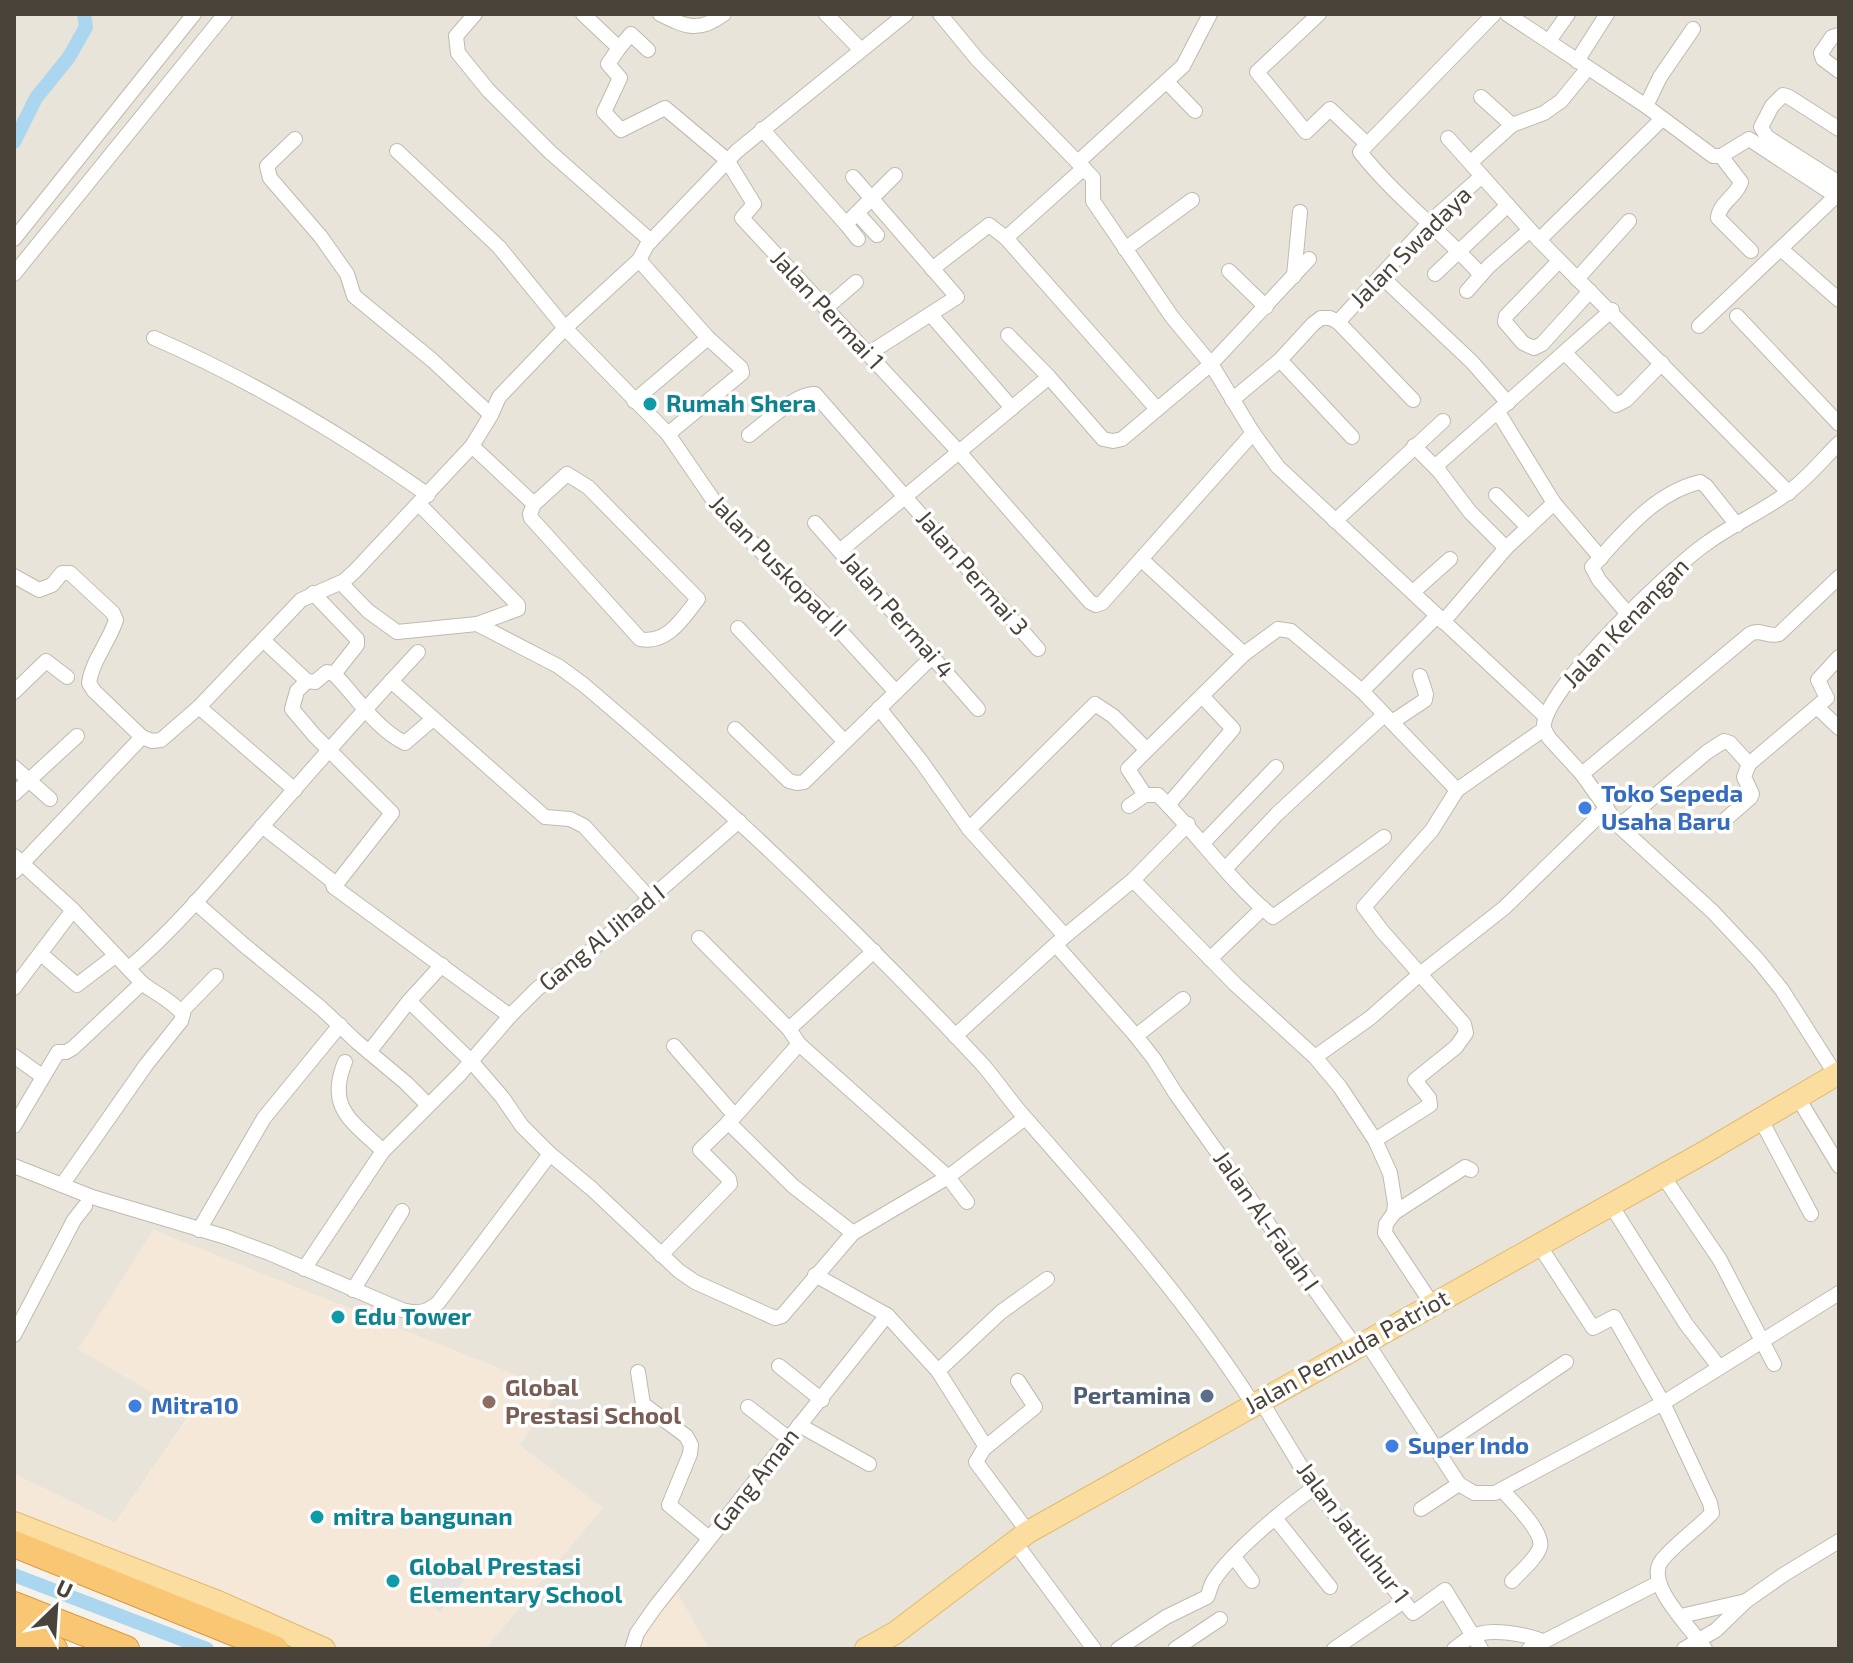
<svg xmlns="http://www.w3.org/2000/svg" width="1853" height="1663" viewBox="0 0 1853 1663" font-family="'Exo 2',sans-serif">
<rect width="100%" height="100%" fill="#f5f2ec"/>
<path fill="#e9e4da" d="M14 14H1839V1649H709L707 1646 485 1649 602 1508 519 1445 558 1392 153 1230 190 1414 115 1523 14 1474Z"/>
<g fill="#f5e8d8">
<path d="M153 1230 559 1392 519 1445 603 1508 485 1649H324L14 1523V1474L115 1523 190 1415 78 1349Z"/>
<path d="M673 1585 709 1649H632Z"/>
</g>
<path fill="#e4e2e0" d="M443 1560 449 1561 465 1574V1579L440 1612 422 1596 421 1590Z"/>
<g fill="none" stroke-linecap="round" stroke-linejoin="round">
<g stroke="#abd6ef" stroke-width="14">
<path d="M14 142 36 98 69 57 86 27 84 14"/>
<path d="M14 1575 207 1649"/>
</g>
<g stroke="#c1b9ae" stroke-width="16">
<g id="minor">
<path d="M475 14 456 36 458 53 488 90 550 152 651 241"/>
<path d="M583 14 619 48 608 64 620 78 604 112 621 130 665 108 727 160 754 204 742 218 959 452 1090 602 1096 605 1102 603 1253 433"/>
<path d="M660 14C686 27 699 33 724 14"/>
<path d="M826 14 860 49"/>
<path d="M940 14 977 59 1093 178V201L1172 317 1211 364 1253 433 1278 467 1545 716"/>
<path d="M1319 14 1257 72 1306 132 1330 109 1367 144"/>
<path d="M1507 14 1646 106 1713 156H1721L1749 139 1839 198"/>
<path d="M1839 35 1832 37 1821 53 1823 59 1839 71"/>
<path d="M1549 41 1568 14"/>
<path d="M619 48 631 34 648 50"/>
<path d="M1577 61 1607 14"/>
<path d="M1167 82 1195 111"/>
<path d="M1481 97 1512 125"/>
<path d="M1646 106 1660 77 1693 29"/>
<path d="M762 129 846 224 895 175"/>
<path d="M1839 129 1789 97 1783 95 1772 106 1761 127 1767 137 1839 183"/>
<path d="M1448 138 1539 240 1789 493"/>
<path d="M295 139 267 166 270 178 321 237 347 274 354 296 432 360 491 415"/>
<path d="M397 151 499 247 565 328 668 434 716 504 730 521 821 610 896 692"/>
<path d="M1721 156 1741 182C1737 196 1719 203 1718 218L1751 251"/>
<path d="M1078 162 1183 66 1210 14"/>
<path d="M1471 162 1512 125 1544 113 1561 101 1588 68"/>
<path d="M853 177 957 297 868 354"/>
<path d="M857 213 877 235"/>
<path d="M846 224 858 239"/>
<path d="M1006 238 1157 409"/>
<path d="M14 239 194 14"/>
<path d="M1539 240 1662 119"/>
<path d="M1125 249 1192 200"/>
<path d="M1781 249 1839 300"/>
<path d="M639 260 708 338 741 368 742 373 668 434"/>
<path d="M1559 261 1506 316 1505 322 1523 343 1534 348 1542 344 1590 291"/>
<path d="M932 269 989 225 1006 238 1084 168"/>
<path d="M1229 271 1266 307"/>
<path d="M14 274 225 14"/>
<path d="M1435 274 1508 205"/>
<path d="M1481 275C1443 232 1396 198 1360 152L1494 14"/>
<path d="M1294 276 1300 212"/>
<path d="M1382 277 1472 362 1508 403"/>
<path d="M1577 279 1629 221"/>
<path d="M1467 291 1489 266 1530 230"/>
<path d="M826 308 856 282"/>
<path d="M931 315 1012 408"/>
<path d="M1737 316 1839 424"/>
<path d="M1338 322 1433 219 1482 176"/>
<path d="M1699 326 1836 196"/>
<path d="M1008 335 1049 377 1103 439 1113 441 1122 439 1211 364 1309 259"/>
<path d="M154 338C251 380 341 434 428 495"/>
<path d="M1565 353 1616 405 1626 400 1662 363"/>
<path d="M1280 360 1352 437"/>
<path d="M1232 400 1280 360 1313 324 1321 318H1330L1338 322 1413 400"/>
<path d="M634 401 708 338"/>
<path d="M749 435C764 424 797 392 815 394L1038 649"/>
<path d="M472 446 534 504 567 474 588 487 698 599C683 618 667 645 640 639L531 518 530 514 534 504"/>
<path d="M1414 446 1439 471"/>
<path d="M1496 495 1528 527"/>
<path d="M1554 503 1601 558"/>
<path d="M1335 521 1443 421"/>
<path d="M815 523 978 709"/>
<path d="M1506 548 1470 512 1439 471 1438 464 1612 310"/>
<path d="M841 550 1049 377"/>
<path d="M1142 560 1244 654"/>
<path d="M14 576 39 590 52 585 62 573H70L113 613 116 620C109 642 92 661 89 683L94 691 142 737"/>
<path d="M341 583 368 611 397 632 477 624 518 609V605L419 504"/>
<path d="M1413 592 1450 559"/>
<path d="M1628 614 1599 580 1592 567C1623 533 1654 493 1700 482L1706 486 1737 525"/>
<path d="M1443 622 1506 548 1554 503 1498 412"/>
<path d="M477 624 558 666 584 685C724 803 857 930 982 1064 998 1082 1011 1103 1028 1121 1108 1212 1187 1301 1253 1404"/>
<path d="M738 628 844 741"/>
<path d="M263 640 307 681 315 682 327 672 334 674 357 645V639L313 593"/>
<path d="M334 674C357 697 375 728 405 743L433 719"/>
<path d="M307 681 297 691 292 709 314 735 392 813 334 887"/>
<path d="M391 681 545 817 570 819 584 826 651 900"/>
<path d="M1362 691 1437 616"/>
<path d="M14 692 46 661 67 677"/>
<path d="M199 707 295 790"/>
<path d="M879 708 921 761 969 829 1065 936"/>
<path d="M1818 708 1839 728"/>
<path d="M1392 722 1425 700 1426 694 1420 676"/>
<path d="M1544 724C1550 684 1671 568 1707 543 1732 525 1761 512 1786 494 1805 481 1822 460 1839 443"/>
<path d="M735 729 789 781 797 783 804 782 933 656"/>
<path d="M1544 729 1549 738 1582 774 1619 826 1713 912 1758 960 1782 990 1836 1075"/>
<path d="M14 767 50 799"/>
<path d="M1582 774 1750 634C1760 628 1769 638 1779 634L1839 577"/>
<path d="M14 794 77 736"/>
<path d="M1145 795 1128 769 1147 750"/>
<path d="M1168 805 1233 729 1202 696"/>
<path d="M1129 806 1145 795H1158C1198 834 1230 882 1273 917L1384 837"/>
<path d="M1719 825 1750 798 1752 794 1744 777 1749 764 1827 698 1818 680 1839 657"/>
<path d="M262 826 331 880 334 887 510 1016"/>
<path d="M1619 826 1707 752 1724 741 1730 743 1749 764"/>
<path d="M969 829 1095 704 1113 716 1147 750 1244 654 1278 629 1291 631 1362 691 1457 790 1544 729"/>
<path d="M1203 843 1276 767"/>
<path d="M14 856 73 910 142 983C157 995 169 998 183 1014L181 1021 146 1065 62 1185"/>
<path d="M1225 869 1277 814 1384 715"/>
<path d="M14 872 142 737 152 741 161 740 199 707 301 600 344 581 355 571 472 446 491 415 499 397 565 328 639 260 647 245 737 151 906 14"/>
<path d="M1133 880 1235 984 1315 1057 1340 1087 1375 1140 1390 1173 1395 1204 1394 1213 1386 1224 1385 1233 1432 1304"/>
<path d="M195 902 244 945 321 1008 357 1042 406 1083 428 1105"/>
<path d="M699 938 789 1029 799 1044 948 1177 967 1202"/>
<path d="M1056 945 1136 1036 1154 1059 1176 1094 1357 1349"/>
<path d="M41 954 77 985 115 956"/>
<path d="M1210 959 1263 908"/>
<path d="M129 968C177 927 218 877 259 830 311 770 364 710 418 652"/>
<path d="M14 988 73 910"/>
<path d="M409 1001 471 1061 502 1097 522 1126 550 1154 592 1189 679 1271 695 1282 775 1318 782 1316 853 1233 948 1177 1025 1118"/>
<path d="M182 1011 216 976"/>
<path d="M789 1029 874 951"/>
<path d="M955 1036 1065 936 1133 880 1188 824"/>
<path d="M1136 1036 1183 999"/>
<path d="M674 1046 735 1116"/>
<path d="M369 1052 409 1001 442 965"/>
<path d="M14 1056 42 1076"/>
<path d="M1315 1057 1370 1018 1420 974 1504 908 1607 808"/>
<path d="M345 1062C326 1108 352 1121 383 1151"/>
<path d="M1798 1098 1839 1166"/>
<path d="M1761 1120 1811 1214"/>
<path d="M728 1122 793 1186 853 1233"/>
<path d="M14 1126 58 1052H66L73 1048 142 983"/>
<path d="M1375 1140 1430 1105 1429 1098 1415 1080 1456 1047 1466 1033 1464 1024 1382 931 1364 907 1432 830 1457 790"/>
<path d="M14 1166 92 1197 226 1237 269 1253 402 1310C418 1314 425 1313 438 1303L550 1154"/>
<path d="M1663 1176 1720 1260 1774 1364"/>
<path d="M1611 1205 1686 1324 1719 1367"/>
<path d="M1394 1213 1465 1167 1471 1170"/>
<path d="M199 1230 264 1118 340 1025"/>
<path d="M1539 1245 1593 1328 1614 1317 1663 1403 1710 1503 1712 1513C1697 1529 1677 1542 1662 1560 1643 1584 1692 1628 1705 1649"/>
<path d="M661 1255 730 1184 729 1179 700 1150 735 1116 799 1044"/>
<path d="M304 1269 383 1151 460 1074 510 1016 538 988 589 952 739 821"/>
<path d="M815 1275 887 1315 938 1371 1001 1312 1047 1279"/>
<path d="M353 1290 402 1211"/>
<path d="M14 1335 74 1220 85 1206"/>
<path d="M1367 1343 1459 1484 1474 1493H1495L1663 1403 1839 1293"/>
<path d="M779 1366 822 1400"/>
<path d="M938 1371 986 1447 1035 1407 1018 1381"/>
<path d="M638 1372 643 1404 686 1436 691 1445 690 1454 669 1505 709 1538"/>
<path d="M1261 1401 1314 1488 1413 1613 1445 1590 1481 1649"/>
<path d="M748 1407 788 1438"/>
<path d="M799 1425 869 1464"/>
<path d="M985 1447 976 1462 1028 1532"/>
<path d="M1437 1449 1566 1362"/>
<path d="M1502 1490C1512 1501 1544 1532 1540 1547 1537 1558 1520 1572 1512 1581"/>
<path d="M1421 1509 1459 1484"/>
<path d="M1275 1518 1330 1587"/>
<path d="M1014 1541 1094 1649"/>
<path d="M1234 1557 1252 1581"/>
<path d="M1681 1616 1746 1601"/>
<path d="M632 1649 637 1633 656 1606 887 1315"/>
<path d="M1118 1649 1166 1617 1207 1597C1210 1592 1210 1585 1214 1580 1232 1552 1286 1507 1314 1488"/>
<path d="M1175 1649 1220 1619"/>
<path d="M1334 1649 1397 1606"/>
<path d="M1454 1649C1460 1645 1465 1640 1471 1637 1489 1627 1524 1634 1543 1641"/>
<path d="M1529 1649 1658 1583"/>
<path d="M1684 1649 1716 1630 1746 1601 1783 1575 1839 1541"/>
</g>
</g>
<g stroke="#e0ba6e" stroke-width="24">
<g id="primary">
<path d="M14 1523 218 1602 324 1649"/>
<path d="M14 1648 17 1649"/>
<path d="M866 1649 895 1633 1028 1532 1705 1152 1839 1073"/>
</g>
</g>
<g stroke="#d99c42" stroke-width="28">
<g id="motorway">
<path d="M14 1544 275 1649"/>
<path d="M14 1605 126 1649"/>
<path d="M14 1632 54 1649"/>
</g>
</g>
<use href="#minor" stroke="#fff" stroke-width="14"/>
<use href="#primary" stroke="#fbdd9f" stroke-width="22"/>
<use href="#motorway" stroke="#f9c773" stroke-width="26"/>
</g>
<g fill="#0f9aa8" stroke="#fff" stroke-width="3">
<circle cx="650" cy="404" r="8"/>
<circle cx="338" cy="1317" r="8"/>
<circle cx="317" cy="1517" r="8"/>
<circle cx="393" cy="1581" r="8"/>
</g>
<g fill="#3f7fe0" stroke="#fff" stroke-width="3">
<circle cx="1585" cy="808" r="8"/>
<circle cx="135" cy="1406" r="8"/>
<circle cx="1392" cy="1446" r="8"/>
</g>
<circle fill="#5c6f8a" stroke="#fff" stroke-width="3" cx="1207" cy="1396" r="8"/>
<circle fill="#8d6e63" stroke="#fff" stroke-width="3" cx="489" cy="1402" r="8"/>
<g text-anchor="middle" stroke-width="7" stroke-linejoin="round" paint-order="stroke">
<g font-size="24" fill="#4a4339" stroke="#fff">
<text transform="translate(1411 247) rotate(-45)" y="8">Jalan Swadaya</text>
<text transform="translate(827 310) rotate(47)" y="8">Jalan Permai 1</text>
<text transform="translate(778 566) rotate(46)" y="8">Jalan Puskopad II</text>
<text transform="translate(972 573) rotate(49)" y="8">Jalan Permai 3</text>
<text transform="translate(897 615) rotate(49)" y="8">Jalan Permai 4</text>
<text transform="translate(1626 623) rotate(-46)" y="8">Jalan Kenangan</text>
<text transform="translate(602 938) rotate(-39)" y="8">Gang Al Jihad I</text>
<text transform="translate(1266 1221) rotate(55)" y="8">Jalan Al-Falah I</text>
<text transform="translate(1347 1352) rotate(-29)" y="8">Jalan Pemuda Patriot</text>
<text transform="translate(756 1480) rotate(-52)" y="8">Gang Aman</text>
<text transform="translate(1353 1533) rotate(53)" y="8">Jalan Jatiluhur 1</text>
</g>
<g font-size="24" font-weight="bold" fill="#0d838f" stroke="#fff" text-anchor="start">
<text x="666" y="412">Rumah Shera</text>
<text x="354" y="1325">Edu Tower</text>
<text x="333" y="1525">mitra bangunan</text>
<text x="409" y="1575">Global Prestasi<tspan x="409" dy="28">Elementary School</tspan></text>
</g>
<g font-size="24" font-weight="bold" fill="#366cbe" stroke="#fff" text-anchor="start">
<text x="1601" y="802">Toko Sepeda<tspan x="1601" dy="28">Usaha Baru</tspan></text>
<text x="151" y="1414">Mitra10</text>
<text x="1408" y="1454">Super Indo</text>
</g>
<g font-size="24" font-weight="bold" fill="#785e54" stroke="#fff" text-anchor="start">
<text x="505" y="1396">Global<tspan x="505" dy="28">Prestasi School</tspan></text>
</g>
<g font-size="24" font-weight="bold" fill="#4e5e75" stroke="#fff" text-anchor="end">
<text x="1191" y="1404">Pertamina</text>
</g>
</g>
<rect width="1853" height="1663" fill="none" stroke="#4a4339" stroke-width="32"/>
<g transform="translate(56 1607) rotate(25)" stroke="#ffffff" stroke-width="6" paint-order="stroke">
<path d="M0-6L14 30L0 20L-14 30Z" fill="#4a4339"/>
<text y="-12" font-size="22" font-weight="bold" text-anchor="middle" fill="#4a4339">U</text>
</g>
</svg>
